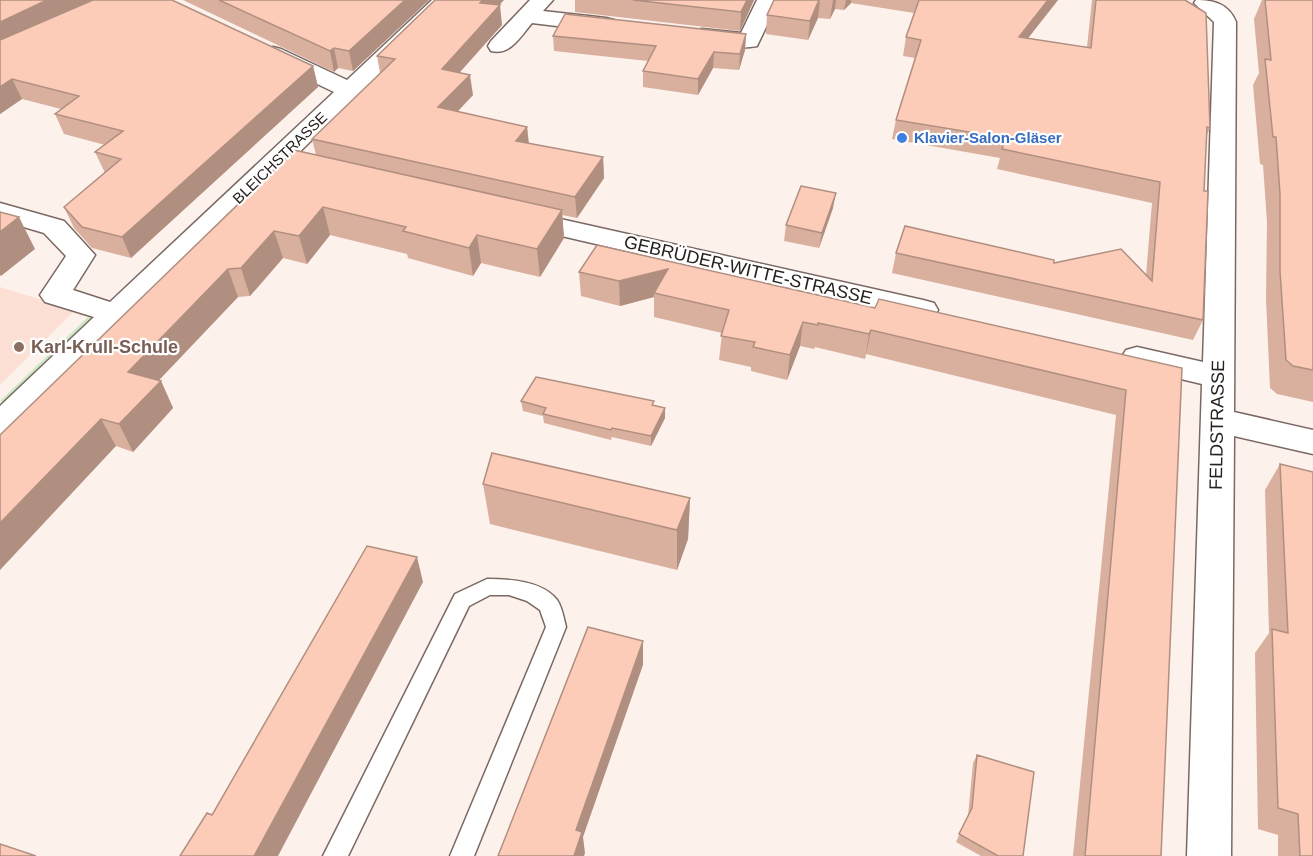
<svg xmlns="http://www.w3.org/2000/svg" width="1313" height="856" viewBox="0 0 1313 856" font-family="Helvetica,sans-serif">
<rect width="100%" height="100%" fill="#fdf1ec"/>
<path fill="#fce0d5" d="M0 287 75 310 0 385Z"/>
<path fill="#cde8c6" d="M90 315 98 317 6 403 0 401Z"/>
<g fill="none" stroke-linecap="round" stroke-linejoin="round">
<g stroke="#7a6962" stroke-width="3">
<path id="lane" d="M487 579C509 579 543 581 557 600 562 607 564 619 566 627L474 856H450L546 627 540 610 527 601 509 595H490L469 606 348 856H323L455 594Z"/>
</g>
<g stroke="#7a6962" stroke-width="3">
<g id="street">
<path d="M432 0H455L12 433 0 437V406L94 317 45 302 40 295 66 256 44 233 0 220V203L64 221 95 255 73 290 110 302 334 92 265 59 262 54 265 49 273 47 281 49 347 80Z"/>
<path d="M530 0H553L543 11 606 18 614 20 617 25 614 30 606 32 532 23C521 36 510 56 491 51L488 46 491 41Z"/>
<path d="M757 0H779L757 46C739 50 712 45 694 41L691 36 694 31 702 29 741 33Z"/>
<path d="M1196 0C1214 0 1229 4 1236 22L1234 412 1313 430V454L1234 436 1231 856H1187L1202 384 1126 366 1121 358 1126 350 1137 347 1203 362 1214 22 1194 3Z"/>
<path d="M520 210 923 300 934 303 938 310 934 317 923 320 510 224 506 218 510 212Z"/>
</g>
</g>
<use href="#lane" fill="#fff" fill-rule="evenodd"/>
<use href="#street" fill="#fff" fill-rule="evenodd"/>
</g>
<g fill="#d9af9e">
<path d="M0 0 313 66 318 87 131 258 92 248 74 228 64 207 105 173 95 152 105 145 64 134 55 114 61 109 22 99 0 114Z"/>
<path d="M183 0H429L353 71 338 68 334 72Z"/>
<path d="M504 0 499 5 502 25 459 72 473 95 457 112 527 127 529 143 603 157 604 178 577 218 562 215 564 238 540 277 481 263 473 276 408 258 407 254 330 235 307 264 283 258 250 296 238 297 159 380 161 381 173 408 133 452 116 446 0 435 316 155 312 139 380 73 377 56Z"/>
<path d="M575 0H754L740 31 575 12Z"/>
<path d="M774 0H1058L1028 38 1087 47 1092 0H1185L1210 128 1206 137 1204 191 1203 320 1193 340 892 273 896 253 1054 263 1146 275 1152 203 997 169 1000 158 892 139 896 120 915 58 903 56 906 37 914 13 851 3 844 10 835 9 830 19 818 18 808 40 766 34 767 15Z"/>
<path d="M1262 0H1313V402L1277 394 1270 388 1266 299 1267 222 1263 165 1260 164 1253 85 1259 73 1254 19Z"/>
<path d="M746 34 745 50 739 70 713 68 698 95 643 87V71L648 61 554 51 553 36Z"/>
<path d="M833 208 819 248 784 241 786 225Z"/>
<path d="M579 272 875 308 1182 368 1161 856H1073L1116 415 866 354 865 359 815 347 814 349 800 346 787 380 751 371V367L719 360 722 333 654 317V297L620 306 581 296Z"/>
<path d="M521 401 654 405 665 408V418L651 446 612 437 611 440 544 423 543 416 523 411Z"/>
<path d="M1280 464 1313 856H1278V835L1258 829 1255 653 1269 633 1265 490Z"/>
<path d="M483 484 690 498 688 539 677 570 490 524Z"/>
<path d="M977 755 1023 856H981L956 842 968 816 973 763Z"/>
</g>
<g fill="#b08f81">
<path d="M47 0H97L0 46V22Z"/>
<path d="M405 0H429L353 71 349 51Z"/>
<path d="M483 0H504L482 23 480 3Z"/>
<path d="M747 0H754L740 31 741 12Z"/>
<path d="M820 0 818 18 808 40 810 21Z"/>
<path d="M833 0H836L835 9 830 19Z"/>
<path d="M846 0H851V3L844 10Z"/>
<path d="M1048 0H1058L1014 56 1019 37Z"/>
<path d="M500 5 502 25 445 89 442 69Z"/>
<path d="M746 34 745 50 739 70 740 54Z"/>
<path d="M334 48 338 68 334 72 330 51Z"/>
<path d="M714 52 713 68 698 95V79Z"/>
<path d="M313 66 318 87 131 258 122 237Z"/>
<path d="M470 75 473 95 442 128 438 107Z"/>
<path d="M12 79 22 99 0 114V87Z"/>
<path d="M527 127 529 148 516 141Z"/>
<path d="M603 157 604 178 577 218 575 197Z"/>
<path d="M836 193 833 208 819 248 822 233Z"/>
<path d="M323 207 330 235 307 264 299 236Z"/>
<path d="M562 210 564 238 540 277 537 249Z"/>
<path d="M19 217 35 249 1 276 0 275V232Z"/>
<path d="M274 231 283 258 250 296 241 268Z"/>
<path d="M477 235 481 263 473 276 469 248Z"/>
<path d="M228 269 238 297 141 399 128 372Z"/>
<path d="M668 269 654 293V297L620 306 619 281Z"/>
<path d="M803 322 800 346 787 380 790 355Z"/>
<path d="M871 330 866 354 865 359 869 334Z"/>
<path d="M161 381 173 408 133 452 119 424Z"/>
<path d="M665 408V418L651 446V436Z"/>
<path d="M101 419 116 446 0 570V523Z"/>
<path d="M690 498 688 539 677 570V530Z"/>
<path d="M417 557 423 582 278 856H254Z"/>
<path d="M643 641V665L583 837 585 853 584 856H574L576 830Z"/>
</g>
<g fill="#fcccb8" stroke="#b08f81" stroke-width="1.5">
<path d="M0 0H47L0 22Z"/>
<path d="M93 0H172L313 66 122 237 82 227 64 207 121 159 95 152 123 131 55 114 79 96 12 79 0 87V40Z"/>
<path d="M219 0H405L349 51 334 48 330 51Z"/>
<path d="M435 0H483L480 3 500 5 442 69 470 75 438 107 527 127 516 141 603 157 575 197 312 139 395 59 377 56Z"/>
<path d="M633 0H747L741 12Z"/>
<path d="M774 0H819L810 21 767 15Z"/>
<path d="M919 0H1048L1019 37 1091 48 1096 0H1185L1206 13 1210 128 1207 127 1204 191H1208L1203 320 896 253 905 226 1054 260V263L1121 249 1152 281 1160 182 1002 149 1006 138 896 120 921 40 906 37Z"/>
<path d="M1265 0H1313V370L1293 366 1286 360 1280 271V194L1276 137H1273L1265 59 1271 60Z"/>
<path d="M565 14 746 34 740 54 714 52 698 79 643 71 656 46 553 36Z"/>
<path d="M294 150 562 210 537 249 477 235 469 248 403 231 406 227 323 207 299 236 274 231 241 268 228 269 128 372 161 381 119 424 101 419 0 523V435Z"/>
<path d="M801 186 836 193 822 233 786 225Z"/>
<path d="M0 212 19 217 0 232Z"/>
<path d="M597 245 875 308 879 299 1182 368 1161 856H1085L1126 390 871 330 869 334 818 323V325L803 322 790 355 753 347 755 342 721 336 729 310 654 293 668 269 619 281 579 272Z"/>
<path d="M536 377 654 401 652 405 665 408 651 436 612 428 611 430 543 414 546 408 521 401Z"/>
<path d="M492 453 690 498 677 530 483 484Z"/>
<path d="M1280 464 1313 472V856H1300L1298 814 1278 808 1272 629 1288 633Z"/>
<path d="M367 546 417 557 254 856H180L207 813 212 815Z"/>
<path d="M588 627 643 641 576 830 582 832 574 856H498Z"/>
<path d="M977 755 1034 772 1023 856H998L959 834 972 808Z"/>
<path d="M0 844 36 856H0Z"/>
</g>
<circle fill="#3f7fe0" stroke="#fff" stroke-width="2" cx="902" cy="138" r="6"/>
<circle fill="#8d6e63" stroke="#fff" stroke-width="2" cx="19" cy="347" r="6"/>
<g text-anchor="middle" stroke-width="4.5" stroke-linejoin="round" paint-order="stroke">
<g font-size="15" font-weight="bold" fill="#366cbe" stroke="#fff" text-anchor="start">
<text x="914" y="143">Klavier-Salon-Gläser</text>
</g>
<g font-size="15" fill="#28211e" stroke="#fff">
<text transform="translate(280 158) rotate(-44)" y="5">BLEICHSTRASSE</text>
</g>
<g font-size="18" fill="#28211e" stroke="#fff">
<text transform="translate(748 270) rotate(13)" y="6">GEBRÜDER-WITTE-STRASSE</text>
<text transform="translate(1217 425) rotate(-89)" y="6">FELDSTRASSE</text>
</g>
<g font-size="18" font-weight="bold" fill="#785e54" stroke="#fff" text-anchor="start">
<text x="31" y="353">Karl-Krull-Schule</text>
</g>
</g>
</svg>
